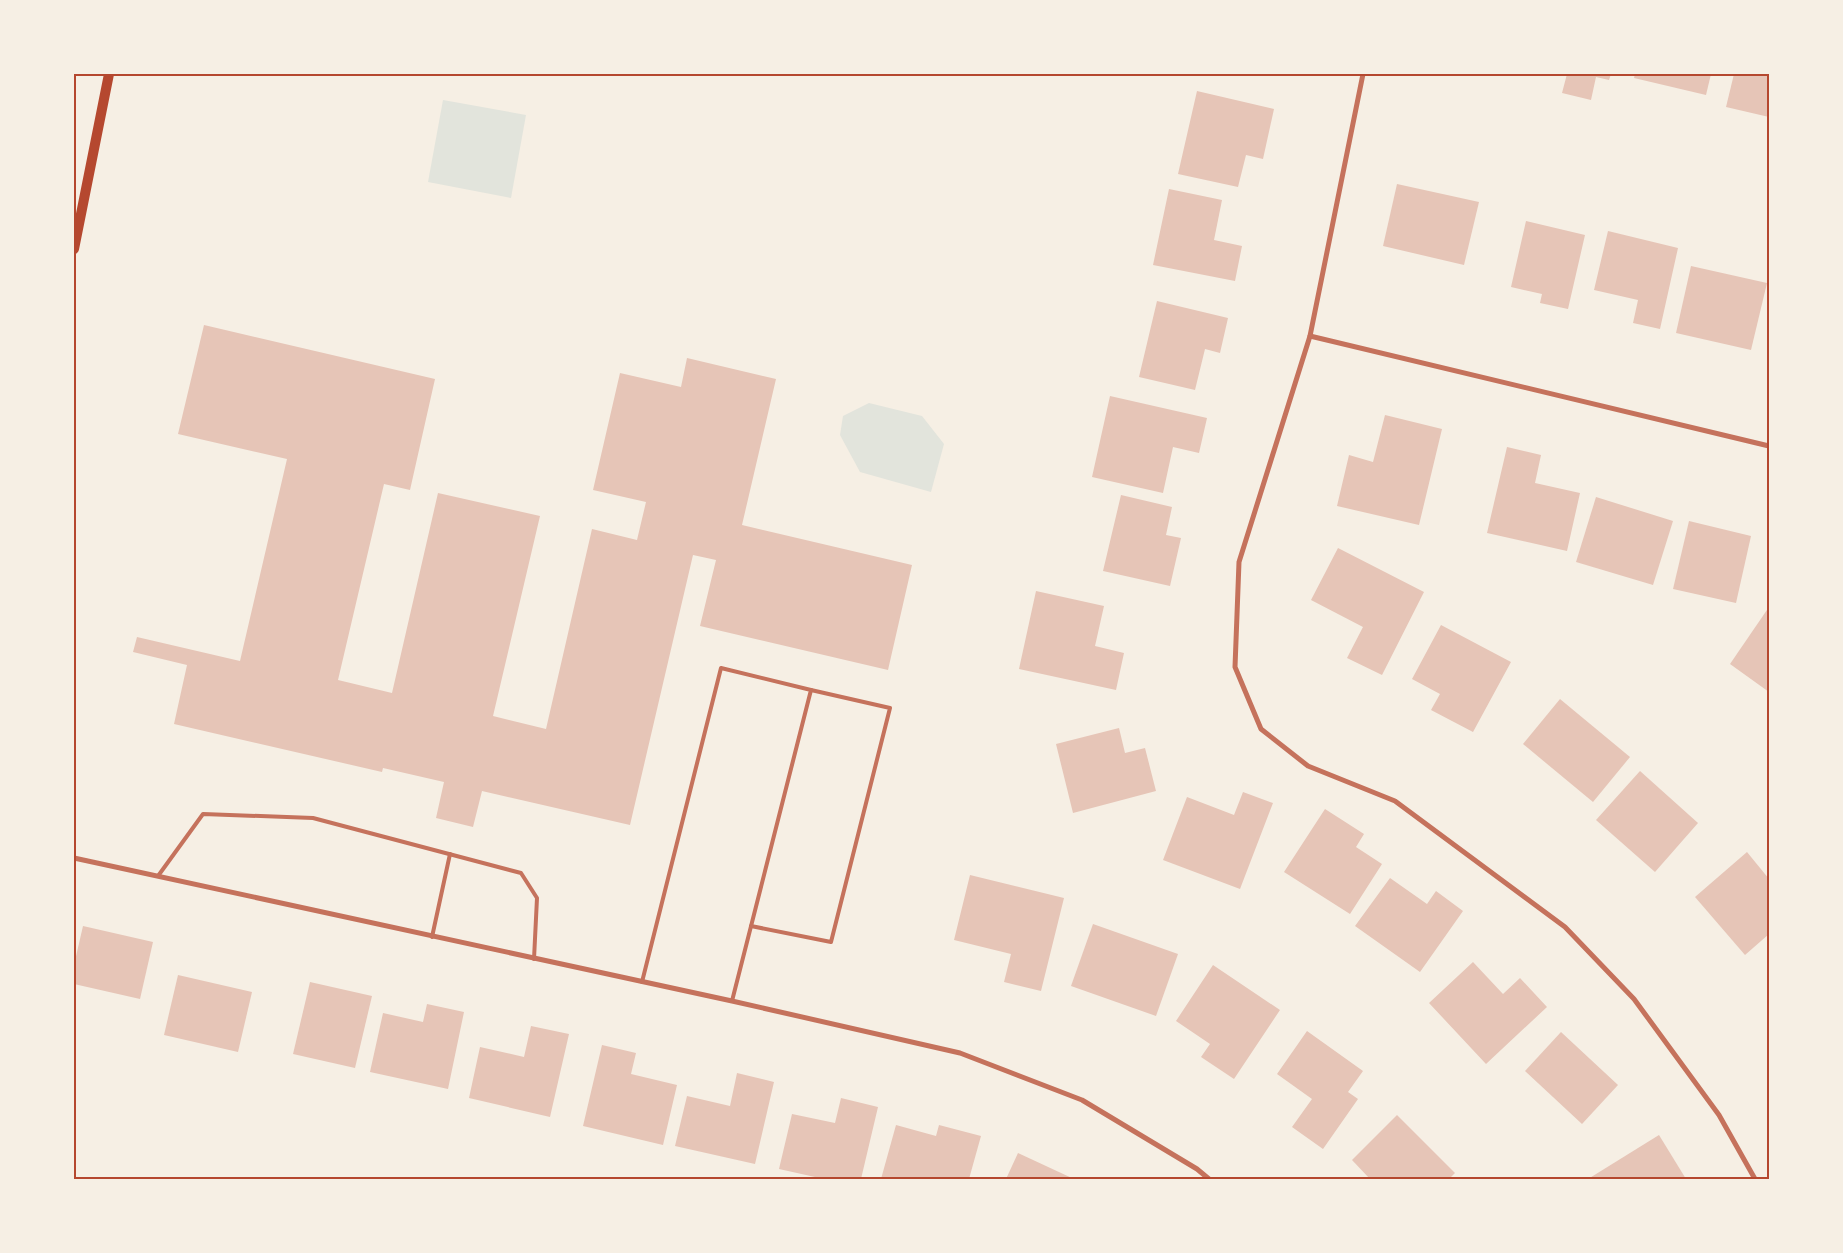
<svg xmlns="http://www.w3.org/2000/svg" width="1843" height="1253" viewBox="0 0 1843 1253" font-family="'Alegreya Sans',sans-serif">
<rect width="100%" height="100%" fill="#f6efe4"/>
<g fill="#e2e4dc">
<path d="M443 100 526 115 511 198 428 182Z"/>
<path d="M869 403 922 416 944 444 931 492 860 472 840 435 843 416Z"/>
</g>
<g fill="#e6c5b7">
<path d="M1567 74H1611L1609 80 1596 77 1591 100 1562 93Z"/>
<path d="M1635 74H1711L1706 95 1634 78Z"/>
<path d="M1734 74H1769V117L1726 107Z"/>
<path d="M1197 91 1274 109 1263 159 1246 155 1238 187 1178 174Z"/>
<path d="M1397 184 1479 202 1464 265 1383 246Z"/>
<path d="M1169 189 1222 200 1214 240 1242 246 1235 281 1153 265Z"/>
<path d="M1526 221 1585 235 1568 309 1540 303 1542 294 1511 287Z"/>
<path d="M1608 231 1678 248 1660 329 1633 323 1638 300 1594 290Z"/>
<path d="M1691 266 1767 283 1751 350 1676 333Z"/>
<path d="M1157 301 1228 318 1220 353 1205 349 1195 390 1139 377Z"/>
<path d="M204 325 435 379 410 490 384 484 338 680 392 693 438 493 540 516 493 716 546 729 592 529 637 540 646 502 593 490 620 373 681 387 687 358 776 379 742 525 912 565 888 670 700 626 716 560 693 555 630 825 482 791 473 827 436 818 444 782 383 768 382 772 174 724 187 665 133 652 137 637 240 661 287 459 178 434Z"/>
<path d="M1110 396 1207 418 1199 453 1173 447 1163 493 1092 477Z"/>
<path d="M1385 415 1442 429 1419 525 1337 506 1349 455 1373 462Z"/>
<path d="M1507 447 1541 455 1535 483 1580 493 1567 551 1487 533Z"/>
<path d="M1121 495 1172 507 1166 535 1181 538 1170 586 1103 571Z"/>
<path d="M1596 497 1673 521 1653 585 1576 562Z"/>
<path d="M1689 521 1751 536 1736 603 1673 589Z"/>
<path d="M1338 548 1424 592 1382 675 1347 658 1363 627 1311 600Z"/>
<path d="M1036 591 1104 606 1095 646 1124 653 1116 690 1019 669Z"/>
<path d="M1769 607V692L1730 664Z"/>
<path d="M1441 625 1511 662 1473 732 1431 710 1440 694 1412 679Z"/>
<path d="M1560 699 1630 757 1593 802 1523 744Z"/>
<path d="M1119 728 1125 753 1145 748 1156 791 1073 813 1056 744Z"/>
<path d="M1640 771 1698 823 1655 872 1596 820Z"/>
<path d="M1243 792 1273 803 1240 889 1163 860 1187 797 1234 815Z"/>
<path d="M1325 809 1364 834 1356 847 1382 864 1350 914 1284 872Z"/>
<path d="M1747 852 1769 879V934L1745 955 1695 897Z"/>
<path d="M970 875 1064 898 1041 991 1004 982 1011 954 954 940Z"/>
<path d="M1390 878 1427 904 1436 891 1463 911 1420 972 1355 926Z"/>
<path d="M1093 924 1178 954 1156 1016 1071 986Z"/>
<path d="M83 926 153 942 140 999 74 984V965Z"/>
<path d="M1473 962 1503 994 1520 978 1547 1007 1486 1064 1429 1003Z"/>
<path d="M1213 965 1280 1010 1234 1079 1201 1057 1210 1044 1176 1021Z"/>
<path d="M178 975 252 992 238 1052 164 1035Z"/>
<path d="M310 982 372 996 355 1068 293 1054Z"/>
<path d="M427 1004 464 1012 448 1089 370 1072 383 1013 423 1022Z"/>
<path d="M531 1026 569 1034 550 1117 469 1098 480 1047 524 1057Z"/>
<path d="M1307 1031 1363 1071 1348 1092 1358 1099 1323 1149 1292 1127 1312 1099 1277 1074Z"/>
<path d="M1561 1032 1618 1085 1582 1124 1525 1071Z"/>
<path d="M602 1045 636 1053 631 1074 677 1085 663 1145 583 1126Z"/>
<path d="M737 1073 774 1082 755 1164 675 1146 687 1096 730 1106Z"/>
<path d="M841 1098 878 1107 861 1179H824L779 1169 792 1114 835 1123Z"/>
<path d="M1397 1115 1455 1173 1449 1179H1370L1352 1160Z"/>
<path d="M896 1125 936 1136 939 1125 981 1136 969 1179H881Z"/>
<path d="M1659 1135 1686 1179H1588Z"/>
<path d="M1018 1153 1074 1179H1006Z"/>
</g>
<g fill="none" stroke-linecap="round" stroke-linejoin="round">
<g stroke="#c5725c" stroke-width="4">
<path d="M158 876 203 814 313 818 521 873 537 898 534 959"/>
<path d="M751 926 831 942 890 708 811 690"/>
<path d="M432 937 450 854"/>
<path d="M642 982 721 668 811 690 732 1001"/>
</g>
<g stroke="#c5725c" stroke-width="5">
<path d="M1363 74 1310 336 1239 562 1235 667 1261 729 1308 766 1395 801 1565 927 1634 999 1719 1115 1755 1179"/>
<path d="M1310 336 1769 446"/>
<path d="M74 858 732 1001 960 1053 1082 1100 1197 1169 1209 1179"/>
</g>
<path stroke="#b5482f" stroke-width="10" d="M74 249 109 74"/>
</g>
<rect width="1843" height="1253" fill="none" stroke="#f6efe4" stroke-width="150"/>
<rect x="75" y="75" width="1693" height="1103" fill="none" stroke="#b5482f" stroke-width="2"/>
</svg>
